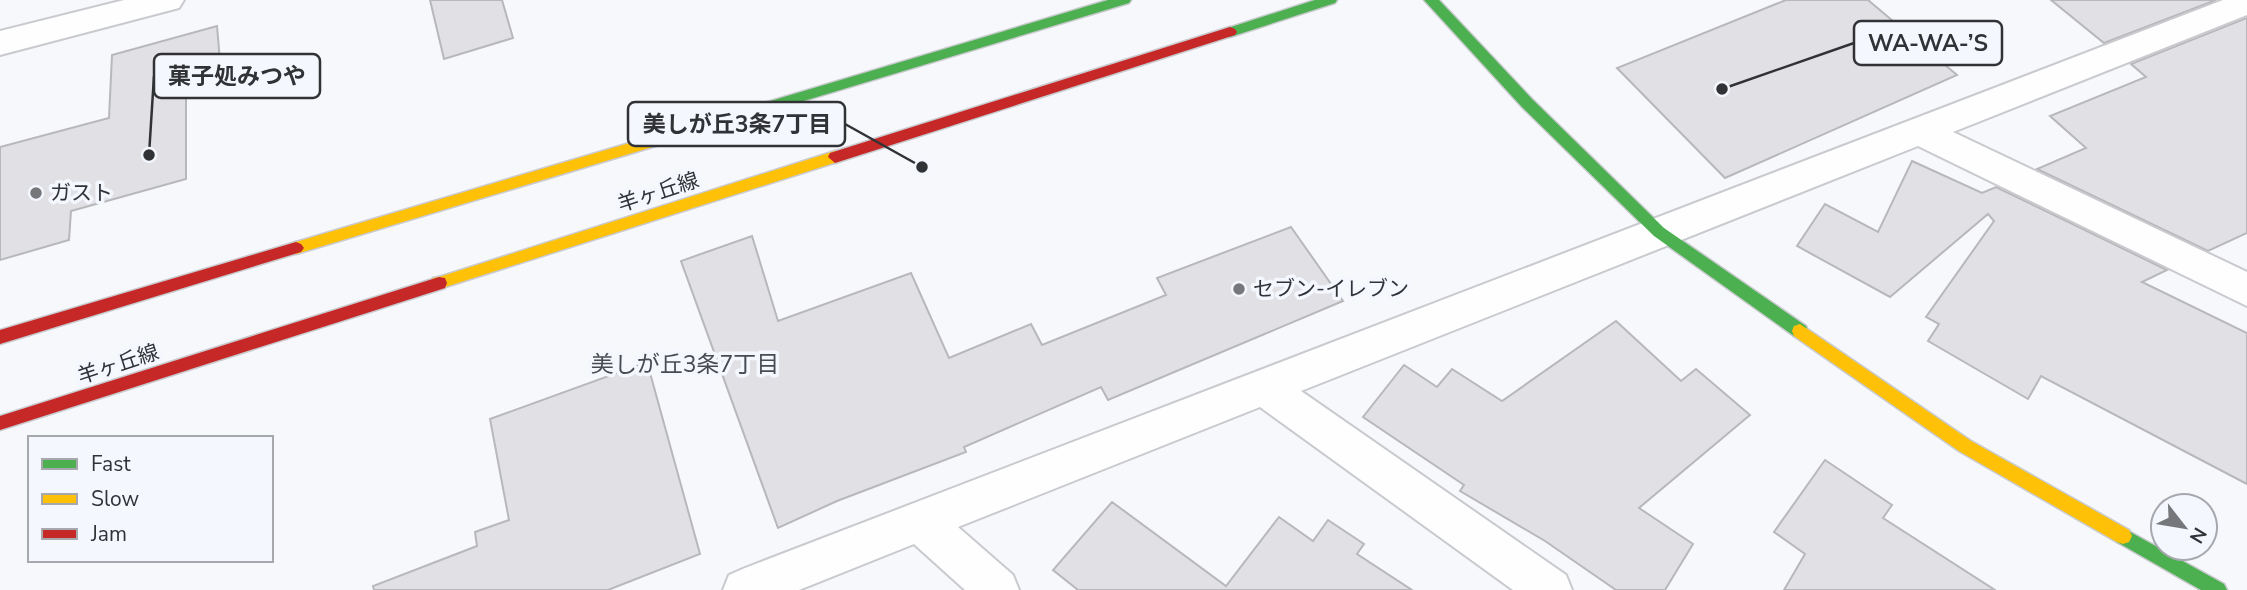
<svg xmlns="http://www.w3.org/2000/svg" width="2247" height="590" viewBox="0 0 2247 590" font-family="'Nunito Sans','Noto Sans JP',sans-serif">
<rect width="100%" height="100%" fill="#f6f8fc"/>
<g fill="#e1e0e4" stroke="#b8b8bb" stroke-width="2">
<path d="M430 0H502L513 38 444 59Z"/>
<path d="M1786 0H1868L1957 75 1725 178 1617 68Z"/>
<path d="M2051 0H2216L2104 43Z"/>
<path d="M2247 18V233L2208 251 2037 169 2086 148 2050 116 2146 77 2131 64Z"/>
<path d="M217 26 221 73 186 83V179L71 211 69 240 0 260V147L109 118 112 55Z"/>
<path d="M1912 161 1982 193 1996 187 2167 270 2142 282 2247 333V484L2041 376 2028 399 1928 341 1939 324 1926 317 1994 221 1988 214 1890 297 1797 246 1825 204 1878 232Z"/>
<path d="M1291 227 1343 301 1108 400 1101 387 964 447 966 452 837 501 778 528 681 261 752 236 778 321 911 273 949 358 1031 324 1042 345 1166 295 1157 278Z"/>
<path d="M1616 321 1681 381 1696 369 1750 415 1639 508 1693 544 1665 590H1616L1545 541 1460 491 1464 485 1363 417 1404 365 1437 387 1452 369 1502 401Z"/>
<path d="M647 362 700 554 608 590H374L373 586 477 546 475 532 509 520 490 419Z"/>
<path d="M1825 460 1892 505 1883 518 1995 590H1784L1805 554 1774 532Z"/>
<path d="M1112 502 1226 586 1279 517 1313 541 1328 520 1364 544 1357 554 1412 590H1078L1053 570Z"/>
</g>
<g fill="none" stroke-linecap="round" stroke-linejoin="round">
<g stroke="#c9cace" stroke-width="4">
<g id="street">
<path d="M124 0H184L179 8 0 55V31Z"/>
<path d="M2223 0H2247V15L1953 132 2247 272V306L1918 146 1301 391 1566 575 1572 590H1513L1260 407 958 527 1013 575 1019 590H965L914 544 799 590H723L729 575 745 568Z"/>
</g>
</g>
<g stroke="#c9cace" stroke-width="3">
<g id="fast">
<path d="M1108 0H1131L1129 3 724 125 717 120 724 115Z"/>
<path d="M1315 0H1337L1335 3 1230 37 1223 32 1225 29Z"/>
<path d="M1424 0H1439L1532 99 1664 228 1806 326 1808 331 1806 336 1800 338 1794 336 1654 236 1522 107Z"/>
<path d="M2123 528 2224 584 2227 590H2201L2117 542 2114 536 2117 530Z"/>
</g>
</g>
<g stroke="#c9cace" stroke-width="3">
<g id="slow">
<path d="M724 115 729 116 731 120 729 124 296 254 291 252 288 248 291 244 296 242Z"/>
<path d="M835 151 840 153 842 157 840 161 439 289 433 288 431 283 433 278 439 277Z"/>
<path d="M1800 324 1971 441 2129 530 2132 536 2129 542 2123 544 2117 542 1959 451 1794 336 1792 331 1794 326Z"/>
</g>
</g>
<g stroke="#c9cace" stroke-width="3">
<g id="jam">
<path d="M1230 27 1235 29 1237 32 1235 35 835 163 828 157 830 153Z"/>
<path d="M296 242 301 244 304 248 301 252 0 344V330Z"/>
<path d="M439 277 445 278 447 283 445 288 0 430V416Z"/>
</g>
</g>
<use href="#street" fill="#fefeff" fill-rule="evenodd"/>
<use href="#fast" fill="#4caf50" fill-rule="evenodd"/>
<use href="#slow" fill="#ffc107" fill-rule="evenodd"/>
<use href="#jam" fill="#c62828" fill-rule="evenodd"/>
</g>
<g fill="#76777b" stroke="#f4f7fe" stroke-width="2.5">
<circle cx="36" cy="193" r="7"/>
<circle cx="1239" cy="289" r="7"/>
</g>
<g text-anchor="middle" stroke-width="7" stroke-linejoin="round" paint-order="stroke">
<g font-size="21" fill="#313236" stroke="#f4f7fe">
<text transform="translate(658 192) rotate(-18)" y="7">羊ヶ丘線</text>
<text transform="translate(118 364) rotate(-18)" y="7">羊ヶ丘線</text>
</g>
<g font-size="21" fill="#313236" stroke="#f4f7fe" text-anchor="start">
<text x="50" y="200">ガスト</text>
<text x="1253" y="296">セブン-イレブン</text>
</g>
<g font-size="23" fill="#484b53" stroke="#f4f7fe">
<text x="685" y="372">美しが丘3条7丁目</text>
</g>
</g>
<path fill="none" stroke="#313236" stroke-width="2.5" d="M1722 89L1854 43M149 155L154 76M922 167L845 124"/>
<g fill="#313236" stroke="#f4f7fe" stroke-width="2.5">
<circle cx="1722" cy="89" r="7"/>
<circle cx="149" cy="155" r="7"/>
<circle cx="922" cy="167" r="7"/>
</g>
<g fill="#f4f7fe" stroke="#313236" stroke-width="2.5">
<rect x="1854" y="21" width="148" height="44" rx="7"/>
<rect x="154" y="54" width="166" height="44" rx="7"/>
<rect x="628" y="102" width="217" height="44" rx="7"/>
</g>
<g font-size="23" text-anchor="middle" font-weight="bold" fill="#313236">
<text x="1928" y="51">WA-WA-’S</text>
<text x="237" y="84">菓子処みつや</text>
<text x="737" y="132">美しが丘3条7丁目</text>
</g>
<rect x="28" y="436" width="245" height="126" fill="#f4f7fe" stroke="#a6a8ae" stroke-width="2"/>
<rect x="42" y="459" width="35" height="10" fill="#4caf50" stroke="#a6a8ae" stroke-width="2"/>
<text x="91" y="471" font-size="21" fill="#313236">Fast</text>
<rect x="42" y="494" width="35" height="10" fill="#ffc107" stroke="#a6a8ae" stroke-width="2"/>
<text x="91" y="506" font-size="21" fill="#313236">Slow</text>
<rect x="42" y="529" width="35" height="10" fill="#c62828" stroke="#a6a8ae" stroke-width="2"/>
<text x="91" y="541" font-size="21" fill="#313236">Jam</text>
<g transform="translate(2184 527) rotate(121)"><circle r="33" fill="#f4f7fe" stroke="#a6a8ae" stroke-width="2"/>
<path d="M0-5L12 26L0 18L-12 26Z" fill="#76777b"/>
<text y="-10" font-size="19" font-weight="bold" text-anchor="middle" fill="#313236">N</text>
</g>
</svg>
